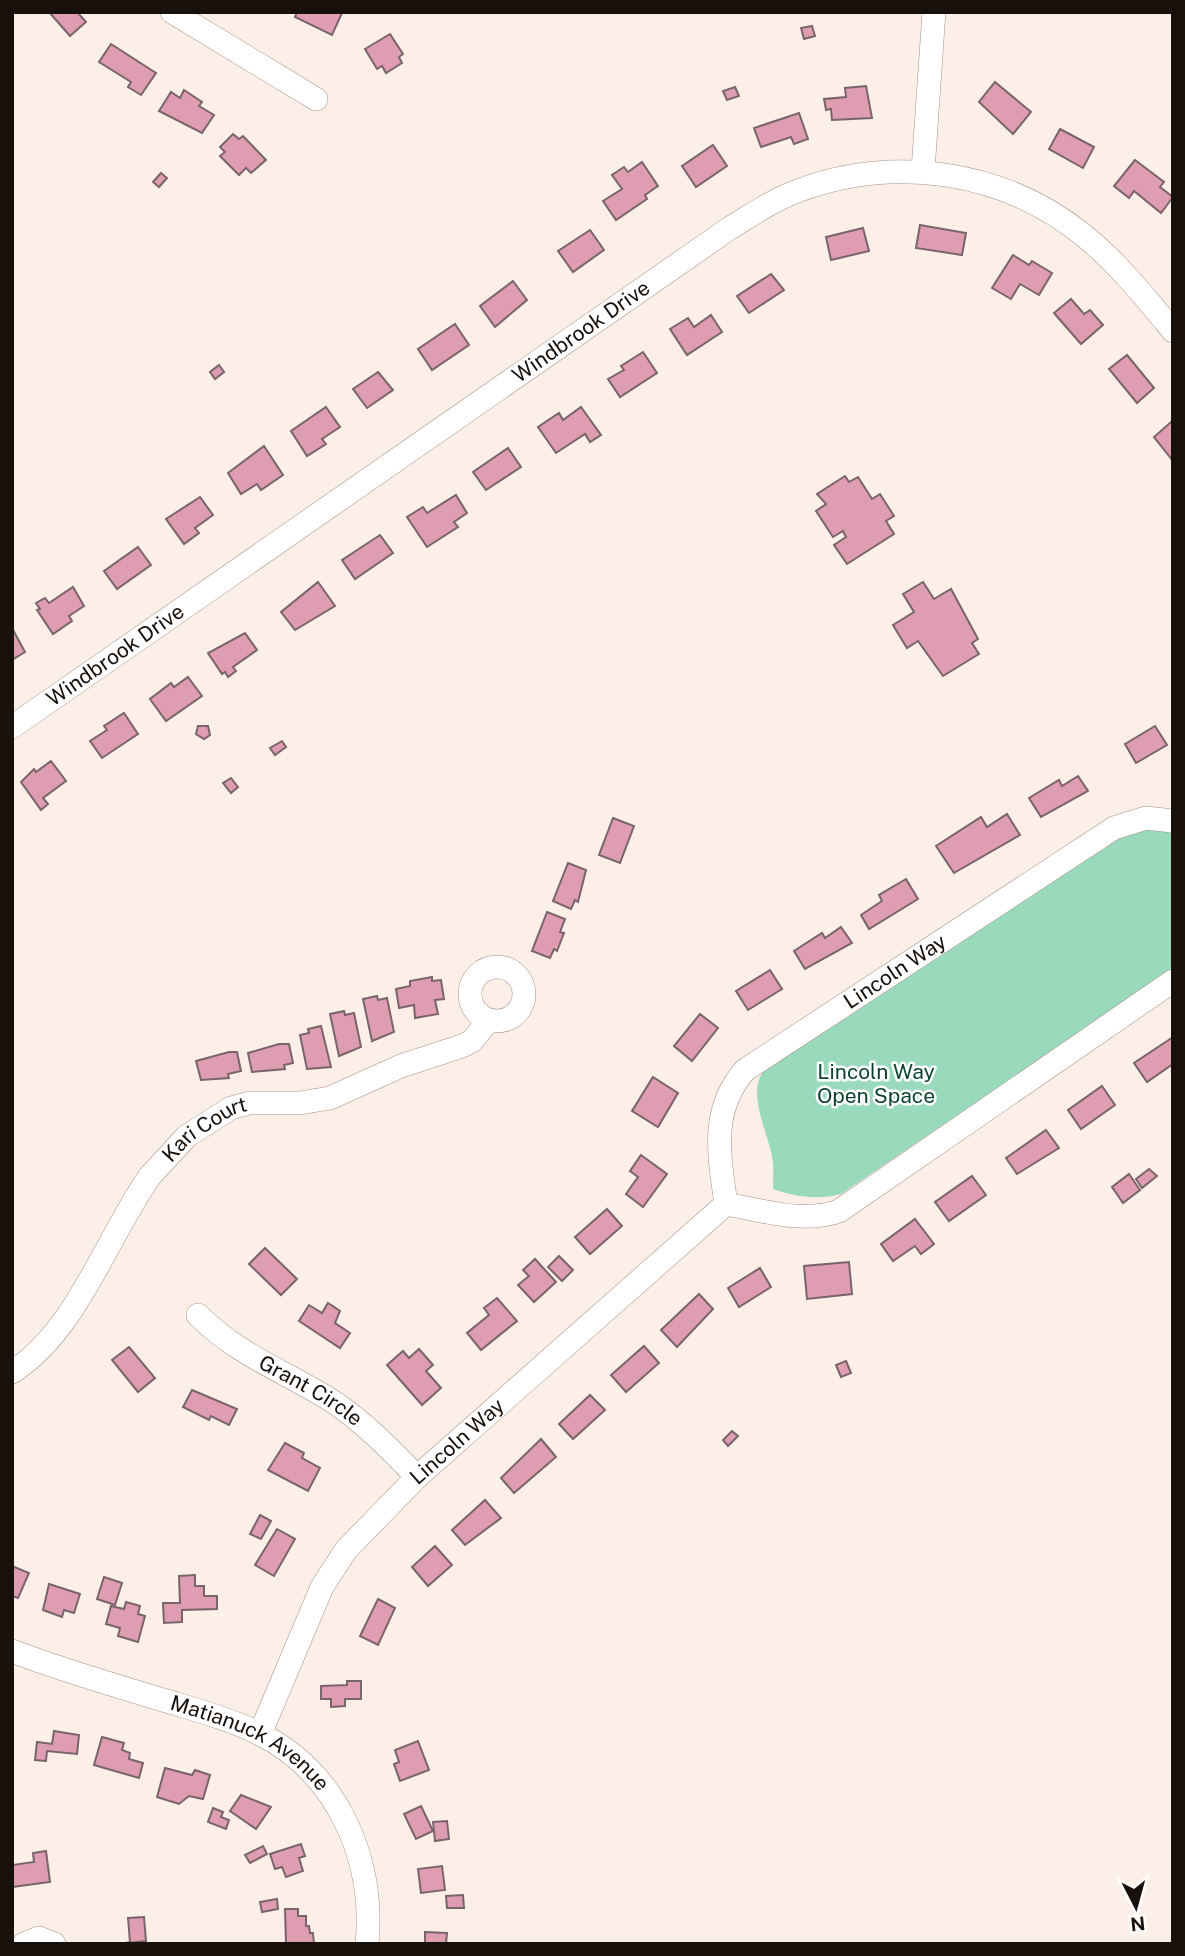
<svg xmlns="http://www.w3.org/2000/svg" width="1185" height="1956" viewBox="0 0 1185 1956" font-family="'Public Sans',sans-serif">
<rect width="100%" height="100%" fill="#fcefe7"/>
<path fill="#99d9bc" d="M1140 829 1173 832V969L841 1194C817 1200 796 1197 773 1189 773 1178 774 1167 772 1156 768 1134 747 1093 763 1072L1121 837Z"/>
<g fill="#de9db1" stroke="#7a646b" stroke-width="2">
<path d="M49 12H77L86 22 70 36Z"/>
<path d="M297 12H341L342 13 332 35 295 17Z"/>
<path d="M812 26 815 36 804 39 801 28Z"/>
<path d="M390 34 403 54 399 57 402 63 386 73 382 66 377 69 365 49Z"/>
<path d="M111 44 156 73 141 95 128 87 131 82 99 62Z"/>
<path d="M995 82 1031 112 1013 134 979 102Z"/>
<path d="M866 86 872 118 832 120 831 109 826 110 824 99 846 97 845 88Z"/>
<path d="M735 87 739 96 727 100 723 91Z"/>
<path d="M184 90 202 102 199 106 214 115 202 133 159 111 171 92 180 98Z"/>
<path d="M799 113 808 139 794 144 791 137 761 147 754 128Z"/>
<path d="M1060 129 1094 147 1083 168 1049 149Z"/>
<path d="M233 134 239 139 243 136 266 160 251 173 246 168 239 175 220 156 225 152 220 147Z"/>
<path d="M713 145 727 166 696 187 682 166Z"/>
<path d="M1135 160 1164 182 1160 187 1173 197 1161 213 1134 191 1129 198 1114 186Z"/>
<path d="M642 162 658 186 645 195 647 199 616 220 603 201 622 189 612 175 624 167 628 172Z"/>
<path d="M161 173 167 178 159 187 153 182Z"/>
<path d="M920 225 966 233 962 255 916 248Z"/>
<path d="M863 228 869 251 831 260 826 237Z"/>
<path d="M590 230 604 250 573 272 558 251Z"/>
<path d="M1013 255 1029 265 1032 261 1052 273 1039 295 1020 284 1011 299 992 288Z"/>
<path d="M771 274 784 290 749 313 737 296Z"/>
<path d="M513 281 527 300 495 327 480 306Z"/>
<path d="M1071 299 1084 314 1090 310 1103 325 1081 344 1054 313Z"/>
<path d="M711 315 722 332 687 355 670 329 688 318 694 327Z"/>
<path d="M455 324 469 345 432 370 418 349Z"/>
<path d="M643 352 657 373 620 397 608 379 624 370 621 366Z"/>
<path d="M1127 355 1154 388 1137 403 1109 369Z"/>
<path d="M219 365 224 372 215 379 210 372Z"/>
<path d="M378 372 393 390 367 408 353 389Z"/>
<path d="M326 407 340 427 322 439 326 444 307 456 291 431Z"/>
<path d="M581 407 601 435 590 442 585 434 556 453 538 427 559 413 563 420Z"/>
<path d="M1171 422 1173 424V461L1154 437Z"/>
<path d="M264 446 283 475 261 490 257 484 241 494 228 473Z"/>
<path d="M508 448 521 467 486 490 473 472Z"/>
<path d="M845 476 849 482 858 477 872 499 880 494 894 516 886 521 894 534 847 564 834 545 846 537 843 531 833 537 816 511 826 504 817 494Z"/>
<path d="M456 495 467 513 454 522 458 527 427 547 407 517 423 507 427 513Z"/>
<path d="M200 497 213 515 195 528 199 533 184 544 166 519Z"/>
<path d="M380 535 393 553 355 579 342 560Z"/>
<path d="M138 547 151 565 117 589 104 571Z"/>
<path d="M318 582 335 606 295 630 281 612Z"/>
<path d="M923 582 934 599 951 589 978 639 972 643 979 654 943 676 918 641 907 648 893 625 914 612 903 594Z"/>
<path d="M73 587 84 606 69 616 72 621 53 634 37 610 40 609 36 603 45 598 49 603Z"/>
<path d="M12 628 25 652 12 660Z"/>
<path d="M245 633 257 650 233 667 236 671 228 677 225 672 222 674 208 653Z"/>
<path d="M188 677 202 696 166 721 150 699 171 683 174 687Z"/>
<path d="M124 713 138 734 102 758 90 741 107 730 104 726Z"/>
<path d="M198 726H208L210 735 204 739 196 734Z"/>
<path d="M1155 726 1167 745 1136 763 1125 744Z"/>
<path d="M282 741 286 747 275 755 270 748Z"/>
<path d="M51 761 66 781 43 798 48 804 41 810 21 782 34 769 36 772Z"/>
<path d="M1078 776 1088 791 1041 817 1029 798 1059 780 1062 786Z"/>
<path d="M231 778 238 787 231 793 223 783Z"/>
<path d="M1007 814 1020 835 954 873 936 846 981 817 987 827Z"/>
<path d="M613 818 634 826 620 863 599 855Z"/>
<path d="M568 863 586 870 578 902 575 900 571 909 553 901Z"/>
<path d="M906 879 918 899 869 929 861 915 882 901 879 895Z"/>
<path d="M547 912 565 919 560 932 564 933 557 951 554 949 550 958 532 951Z"/>
<path d="M841 927 852 943 805 969 794 951 822 933 825 938Z"/>
<path d="M770 970 782 989 748 1010 736 991Z"/>
<path d="M432 977V981L441 980 444 999 435 1000 438 1014 415 1018 414 1005 399 1008 396 989 410 986V981Z"/>
<path d="M377 996 378 1000 387 998 394 1032 372 1041 363 999Z"/>
<path d="M344 1011 345 1015 354 1013 361 1047 339 1056 330 1014Z"/>
<path d="M700 1014 718 1028 692 1061 674 1046Z"/>
<path d="M321 1026 331 1067 307 1069 300 1035 309 1033 308 1029Z"/>
<path d="M1173 1037V1064L1147 1082 1134 1063Z"/>
<path d="M279 1044H289L293 1063 284 1065 285 1069 252 1072 248 1053Z"/>
<path d="M229 1052H237L241 1071 228 1074 229 1078 201 1080 196 1061Z"/>
<path d="M653 1077 678 1093 658 1127 632 1111Z"/>
<path d="M1102 1086 1115 1105 1081 1129 1068 1110Z"/>
<path d="M1046 1130 1059 1148 1017 1174 1006 1158Z"/>
<path d="M641 1155 667 1174 643 1207 626 1194 638 1177 630 1171Z"/>
<path d="M1149 1169 1157 1176 1142 1188 1136 1179Z"/>
<path d="M1129 1174 1140 1190 1123 1203 1112 1187Z"/>
<path d="M972 1176 986 1195 949 1221 935 1202Z"/>
<path d="M607 1209 622 1226 590 1254 575 1237Z"/>
<path d="M915 1219 934 1244 921 1254 915 1246 893 1261 881 1244Z"/>
<path d="M265 1248 297 1279 281 1295 249 1264Z"/>
<path d="M559 1256 573 1270 562 1281 548 1267Z"/>
<path d="M535 1259 556 1282 534 1302 518 1285 529 1276 523 1270Z"/>
<path d="M849 1262 852 1294 807 1299 804 1266Z"/>
<path d="M760 1268 771 1287 739 1307 728 1288Z"/>
<path d="M699 1294 713 1309 677 1347 661 1330Z"/>
<path d="M497 1298 517 1321 481 1350 467 1333 489 1315 484 1308Z"/>
<path d="M328 1303 340 1311 335 1323 350 1333 340 1348 299 1321 309 1305 322 1313Z"/>
<path d="M644 1346 659 1363 626 1392 611 1375Z"/>
<path d="M129 1347 155 1378 138 1392 112 1360Z"/>
<path d="M419 1349 433 1365 426 1371 441 1388 422 1405 387 1365 403 1351 409 1358Z"/>
<path d="M846 1361 851 1373 841 1377 836 1365Z"/>
<path d="M192 1390 237 1409 229 1425 211 1416 209 1420 183 1407Z"/>
<path d="M590 1395 605 1410 573 1439 559 1424Z"/>
<path d="M732 1431 738 1436 728 1446 723 1440Z"/>
<path d="M541 1439 556 1457 514 1493 501 1478Z"/>
<path d="M285 1443 304 1453 302 1458 320 1468 308 1491 268 1470Z"/>
<path d="M485 1500 501 1518 465 1545 452 1530Z"/>
<path d="M260 1515 271 1521 261 1539 250 1534Z"/>
<path d="M277 1529 295 1539 274 1576 255 1565Z"/>
<path d="M435 1546 452 1565 428 1586 412 1567Z"/>
<path d="M12 1566 29 1573 18 1598 12 1596Z"/>
<path d="M195 1575V1586H204V1596H217V1609L182 1610V1622L164 1623 163 1603H180L179 1576Z"/>
<path d="M104 1577 122 1583 115 1605 97 1599Z"/>
<path d="M49 1584 80 1594 74 1613 64 1610 62 1617 43 1610Z"/>
<path d="M378 1599 395 1608 378 1645 360 1636Z"/>
<path d="M126 1602 140 1606 138 1614 145 1616 138 1642 118 1636 120 1628 106 1624 111 1606 124 1609Z"/>
<path d="M347 1681H361V1699H345V1706L331 1707V1699H321V1686L347 1685Z"/>
<path d="M54 1731 79 1735 77 1754 47 1751 46 1761 35 1760 37 1742 52 1744Z"/>
<path d="M102 1737 124 1743 122 1750 130 1753 129 1759 143 1763 139 1778 94 1765Z"/>
<path d="M418 1741 429 1770 400 1781 394 1764 399 1762 395 1750Z"/>
<path d="M165 1768 192 1775 195 1770 210 1775 203 1799 189 1796 179 1804 157 1797Z"/>
<path d="M241 1795 271 1807 256 1829 230 1811Z"/>
<path d="M421 1806 433 1831 416 1839 404 1814Z"/>
<path d="M213 1808 223 1812 221 1817 229 1820 226 1829 208 1822Z"/>
<path d="M447 1821 449 1839 435 1841 433 1822Z"/>
<path d="M301 1844 305 1856 299 1858 303 1871 286 1877 282 1867 275 1869 270 1854Z"/>
<path d="M263 1846 267 1854 250 1863 245 1855Z"/>
<path d="M46 1851 50 1882 12 1887V1865L34 1862 33 1853Z"/>
<path d="M442 1866 445 1890 421 1893 418 1869Z"/>
<path d="M463 1895 464 1908H447L446 1896Z"/>
<path d="M277 1899 278 1909 262 1912 260 1902Z"/>
<path d="M285 1909H298V1916H306V1926H309L310 1933H313L314 1944H286Z"/>
<path d="M144 1917 146 1941 120 1944 130 1942 128 1918Z"/>
<path d="M425 1932 447 1933 446 1944H419L425 1943Z"/>
</g>
<g fill="none" stroke-linecap="round" stroke-linejoin="round">
<g stroke="#a69285" stroke-width="24">
<g id="minor">
<path d="M172 12 316 99"/>
<path d="M923 170 934 12"/>
<path id="s1" d="M12 727 730 228C753 214 775 199 800 190 895 155 1003 171 1082 234 1117 262 1145 297 1173 331"/>
<circle cx="497" cy="994" r="27"/>
<path id="s2" d="M726 1204C719 1155 710 1110 745 1070L1114 828 1146 818 1173 821"/>
<path d="M726 1204C761 1210 804 1224 839 1211L1173 981"/>
<path id="s3" d="M198 1315C238 1355 282 1370 329 1399 362 1420 390 1449 417 1477"/>
<path id="s4" d="M12 1372C76 1332 107 1237 150 1176L187 1136 231 1108 250 1103H300L330 1098 401 1066 462 1046 472 1041 489 1020"/>
<path id="s5" d="M12 1651C64 1671 117 1686 170 1702 200 1711 232 1720 260 1734 338 1773 375 1860 367 1944"/>
<path id="s6" d="M260 1734 322 1587 346 1550 417 1477 726 1204"/>
<path d="M24 1944 39 1938 54 1944"/>
</g>
</g>
<use href="#minor" stroke="#fff" stroke-width="23"/>
</g>
<g text-anchor="middle" stroke-width="5" stroke-linejoin="round" paint-order="stroke">
<g font-size="21" fill="#17100b" stroke="#fff">
<text dy="7" stroke="none"><textPath href="#s1" startOffset="693">Windbrook Drive</textPath></text>
<text dy="7" stroke="none"><textPath href="#s1" startOffset="126">Windbrook Drive</textPath></text>
<text dy="7" stroke="none"><textPath href="#s2" startOffset="320">Lincoln Way</textPath></text>
<text dy="7" stroke="none"><textPath href="#s4" startOffset="315">Kari Court</textPath></text>
<text dy="7" stroke="none"><textPath href="#s3" startOffset="136">Grant Circle</textPath></text>
<text dy="7" stroke="none"><textPath href="#s6" startOffset="359">Lincoln Way</textPath></text>
<text dy="7" stroke="none"><textPath href="#s5" startOffset="257">Matianuck Avenue</textPath></text>
</g>
<g font-size="21" fill="#0c4430" stroke="#fff">
<text x="876" y="1079">Lincoln Way<tspan x="876" dy="24">Open Space</tspan></text>
</g>
</g>
<rect width="1185" height="1956" fill="none" stroke="#17100b" stroke-width="28"/>
<g transform="translate(1136 1907) rotate(174)" stroke="#ffffff" stroke-width="5" paint-order="stroke">
<path d="M0-5L12 26L0 18L-12 26Z" fill="#17100b"/>
<text y="-10" font-size="19" font-weight="bold" text-anchor="middle" fill="#17100b">N</text>
</g>
</svg>
